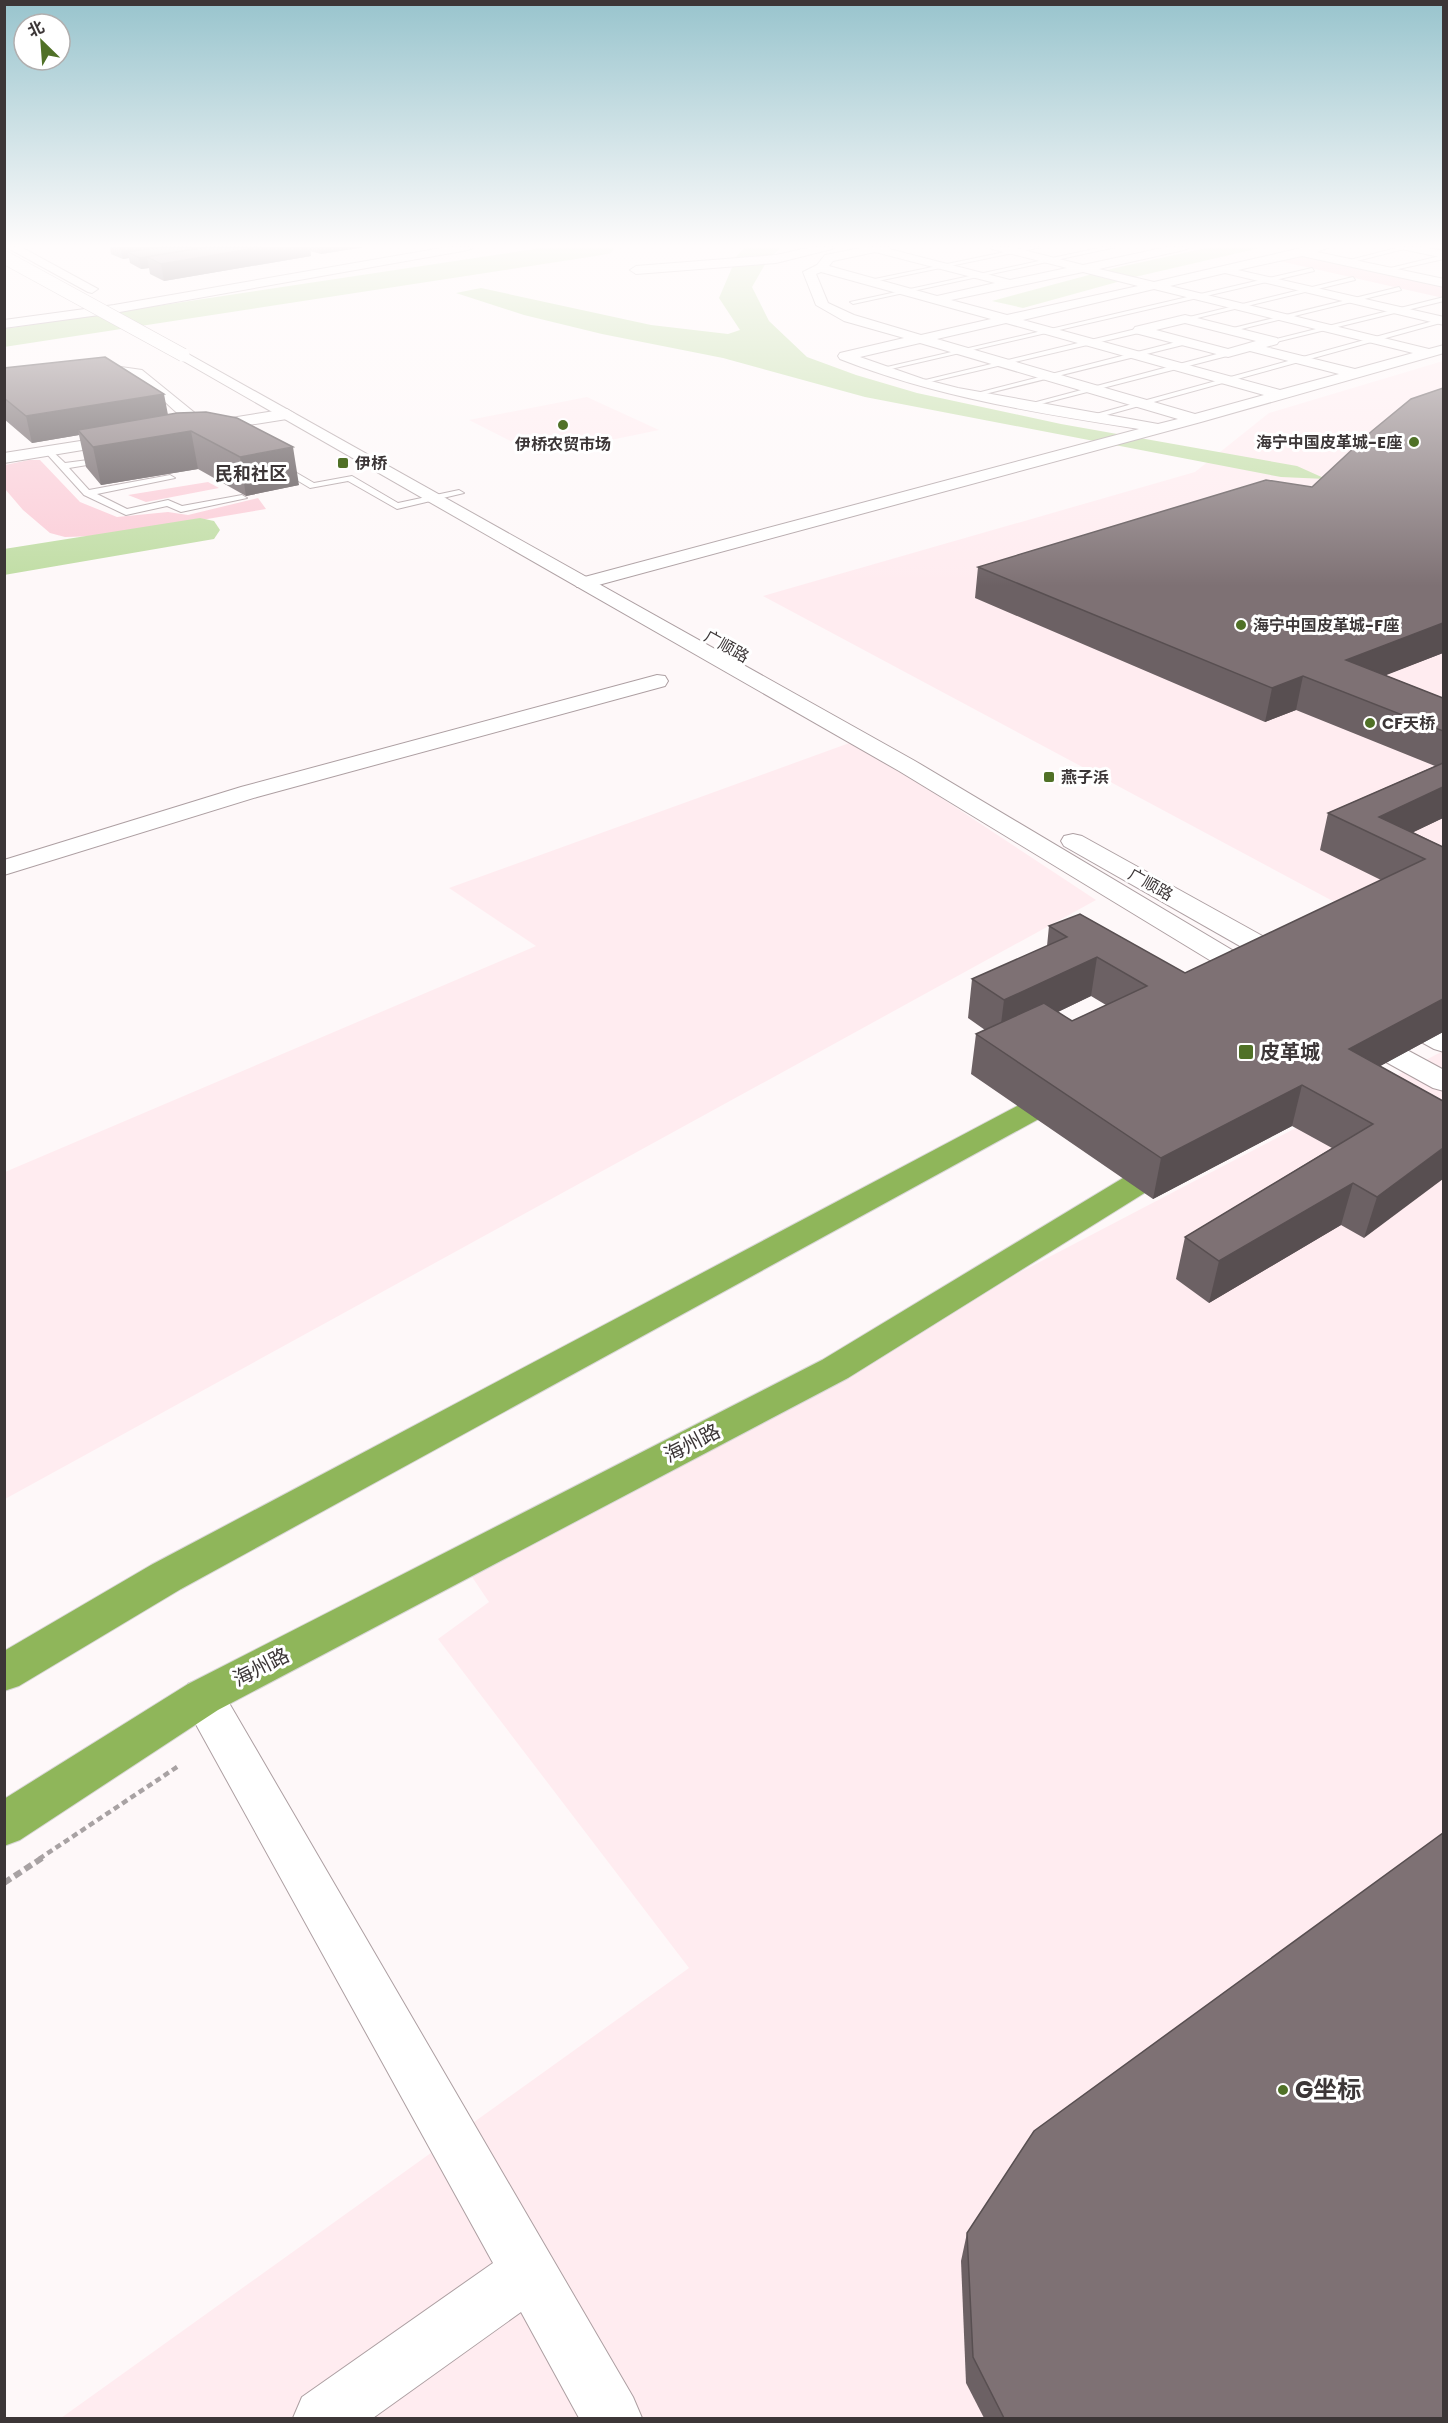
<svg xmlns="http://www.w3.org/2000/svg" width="1448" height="2423" viewBox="0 0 1448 2423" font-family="Poppins,'Noto Sans SC',sans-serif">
<rect width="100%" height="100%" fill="#fef8f9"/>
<g fill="#ffecf0">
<path d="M1443 361V960L763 596 1195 472 1269 413Z"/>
<path d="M587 397 659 430 538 455 469 420Z"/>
<path d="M855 741 1096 900 5 1499V1172L536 946 449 888Z"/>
<path d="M1443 1051V2418H61L689 1968 438 1639 489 1602 468 1571 835 1369Z"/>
</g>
<g fill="#fbccd7">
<path d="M1303 255 1443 285V298L1275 260Z"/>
<path d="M29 460H40L80 502 117 517 168 512 188 515 258 498 266 509 142 530 99 536 65 537 50 533 23 510 5 489V465Z"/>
<path d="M208 482 219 488 146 502 128 495Z"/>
</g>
<g fill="#c0dda4">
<path d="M745 247H782L768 259 752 287 769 321 807 357 856 375 917 393 1061 424 1297 466 1326 479 1281 477 865 397 723 358 602 334 524 315 456 293 481 288 651 325 728 334 740 330 719 298 737 256Z"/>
<path d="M1211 247H1264L1139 276 1023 308 992 301 1115 268Z"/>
</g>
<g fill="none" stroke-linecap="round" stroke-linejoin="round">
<g fill="#c0dda4" fill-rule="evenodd">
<path d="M548 247H615L611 253 602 255 4 347V329Z"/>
<path d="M200 518 214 521 220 530 214 539 4 575V549Z"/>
</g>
<g stroke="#ad9fa2" stroke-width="2">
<g id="service">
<path d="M1029 247H1042L868 283 865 281Z"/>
<path d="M1103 247H1116L853 304 850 302Z"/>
<path d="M1400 247H1412L1345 264 1342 262Z"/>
<path d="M1444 255V259L1385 272 1382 270Z"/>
<path d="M1312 268 1314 271 878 372 874 370Z"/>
<path d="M1353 277 1355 280 1185 321 1181 319Z"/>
<path d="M1399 287 1401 290 1229 332 1225 330Z"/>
<path d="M1444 297V301L1272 343 1268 341Z"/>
<path d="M1444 318V322L1092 419 1085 417Z"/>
<path d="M1140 328 1143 332 921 384 917 382Z"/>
<path d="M1184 340 1187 344 973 397 969 395Z"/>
<path d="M1228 351H1231V355L1029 407 1025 405Z"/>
<path d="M49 448 65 463 111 457V461L69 468 89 490 170 475 175 478 97 494 127 509 168 500 182 506 242 495 247 498 181 512 167 506 126 515 84 495 46 453 45 451Z"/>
<path d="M278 462 314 483 352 476 398 503 459 490 464 493 397 509 348 481 310 488 275 467 274 465Z"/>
</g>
</g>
<g stroke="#ad9fa2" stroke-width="2">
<g id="minor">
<path d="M447 247H474L468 250 114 313 4 328V320L114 305Z"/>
<path d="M812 247H834L832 249 776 263 636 274 630 270 636 266 776 255Z"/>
<path d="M866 247H891L889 249 1010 280 1067 268 992 249 990 247H1011L1083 265 1167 247H1190L1184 250 1099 269 1154 282 1301 248 1330 247 1317 252 1444 279V287L1302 256 1238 270 1444 317V325L1225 273 1170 286 1429 349 1444 345V353L1201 422 591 587H577L574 583 577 579 1139 429C1037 413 936 397 840 359L838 356 840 353 904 338 844 321 816 305 803 272 817 265 825 255ZM875 252 995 283 937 296 829 266 833 261ZM821 272 991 319 921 335 854 315 828 303 816 274ZM1083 272 1138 286 1007 315 951 300ZM1154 289 1413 353 1355 369 1266 347 1277 344 1279 341 1277 338 1185 315 1135 327 1133 330 1135 333 1228 357 1250 351 1339 374 1280 390 1023 320ZM1006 323 1264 395 1195 414 937 339ZM1185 323 1256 341 1228 349 1156 330ZM920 343 1178 419 1158 424 958 388 923 379 860 357Z"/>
<path d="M1400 247H1423L1444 251V258L1402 249Z"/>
<path d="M657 675 665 676 668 681 665 686 257 797 4 875V860L241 787Z"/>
<path d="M203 1678 218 1684 633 2397 642 2418H579L521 2312 373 2418H293L302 2397 493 2263 188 1710 181 1697 188 1684Z"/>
</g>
</g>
<g stroke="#ad9fa2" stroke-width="2">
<g id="tertiary">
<path d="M114 366 142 370 206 422 287 409 295 414 287 419 197 433 191 431 189 428 191 425C176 413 149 385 134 377 110 365 32 384 4 389V381L83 367Z"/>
<path d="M125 434 133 439 131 442 4 463V453Z"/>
</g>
</g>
<g stroke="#ad9fa2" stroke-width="2">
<g id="secondary">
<path d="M6 247H21L98 289 92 293 88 292Z"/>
<path d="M183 351 915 761 1269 972 1273 978 1269 984 1259 986 1249 984 899 771 178 358 176 355Z"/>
<path d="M1073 834 1082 836 1302 958 1306 964 1302 970 1292 972 1282 970 1064 846 1061 841 1064 836Z"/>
<path d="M1395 1007 1405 1010 1444 1031V1052L1434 1049 1385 1022 1381 1016 1385 1010Z"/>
<path d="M1358 1026 1368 1029 1444 1070V1091L1433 1088 1348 1041 1343 1035 1348 1029Z"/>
</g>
</g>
<g stroke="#d8d7d7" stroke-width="2">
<g id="trunk">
<path d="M1066 1083 1077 1086 1081 1092 1077 1098 181 1589 19 1686 4 1691V1651L151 1565 1055 1086Z"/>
<path d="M1172 1152 1183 1155 1188 1162 1183 1169 848 1378 218 1710 20 1840 4 1846V1799L188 1684 822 1360 1161 1155Z"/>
</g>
</g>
<path stroke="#a8a2a3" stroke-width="4.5" stroke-dasharray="6 4" stroke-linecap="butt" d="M39 1859 180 1765"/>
<path stroke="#a8a2a3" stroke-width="6" stroke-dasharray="8 4.5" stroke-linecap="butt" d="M4 1883 42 1858"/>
<use href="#service" fill="#fff" fill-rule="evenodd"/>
<use href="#minor" fill="#fff" fill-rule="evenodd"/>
<use href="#tertiary" fill="#fff" fill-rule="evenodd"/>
<use href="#secondary" fill="#fff" fill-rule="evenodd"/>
<use href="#trunk" fill="#8fb65a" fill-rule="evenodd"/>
<g stroke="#ad9fa2" stroke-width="14" stroke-linecap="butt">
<path id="secondary-bridge" d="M4 257 183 355"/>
</g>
<use href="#secondary-bridge" stroke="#fff" stroke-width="13"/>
</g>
<g fill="#6c6164" fill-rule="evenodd">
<path d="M110 247H365L321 254 310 251 311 256 164 281 150 274 149 268 141 269 130 263 129 258 123 259 111 254Z"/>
<path d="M4 368 168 414 299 485 246 496 198 469 101 485 86 467 79 435 32 443 4 419Z"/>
<path d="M1443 388V653L1385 675 1443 698V818L1413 832 1443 847V1032L1380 1066 1443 1101 1364 1238 1341 1225 1209 1303 1176 1279 1185 1237 1332 1148 1292 1126 1153 1199 971 1074 976 1034 985 1030 968 1018 972 979 1047 946 1049 926 1185 973 1381 880 1320 850 1328 813 1435 766 1296 710 1265 722 975 598 978 567 1312 487ZM1091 996 1106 1005 1072 1021 1058 1012Z"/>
<path d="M967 2233 1443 2418H984L966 2383 961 2261Z"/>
</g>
<g fill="#584f51">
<path d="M120 247H198V249L128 252 129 258 123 259Z"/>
<path d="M224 247H310L311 256 164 281 161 264Z"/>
<path d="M320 247H365L321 254Z"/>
<path d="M147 257 149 268 141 269 139 258Z"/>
<path d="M164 394 169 420 78 430 79 435 32 443 26 416Z"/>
<path d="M191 431 198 469 101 485 93 447Z"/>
<path d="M293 447 299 485 246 496 240 457Z"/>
<path d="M1443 623V653L1343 692 1346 660Z"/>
<path d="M1303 676 1296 710 1265 722 1272 688Z"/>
<path d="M1443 787V818L1391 843 1379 817Z"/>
<path d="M1097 957 1091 996 999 1040 1004 1000Z"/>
<path d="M1443 999V1032L1338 1089 1349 1049Z"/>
<path d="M1302 1085 1292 1126 1153 1199 1161 1158Z"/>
<path d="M1443 1148V1179L1364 1238 1377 1197Z"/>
<path d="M1353 1183 1341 1225 1209 1303 1219 1261Z"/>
</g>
<g fill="#7e7174" stroke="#584f51" stroke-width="1.5">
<path d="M162 247H190L194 249 139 258 128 252Z"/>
<path d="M208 247H261L161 264 147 257Z"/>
<path d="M105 357 164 394 26 416 4 398V368Z"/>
<path d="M1443 388V623L1346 660 1443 698V731L1303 676 1272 688 978 567 1266 480 1312 487 1372 431 1411 399Z"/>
<path d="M206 412 237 418 293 447 240 457 191 431 93 447 78 430 177 413Z"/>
<path d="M1443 763V787L1379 817 1443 847V999L1349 1049 1443 1101V1148L1377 1197 1353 1183 1219 1261 1185 1237 1373 1124 1302 1085 1161 1158 976 1034 1044 1003 1072 1021 1147 986 1097 957 1004 1000 972 979 1067 937 1049 926 1080 914 1185 973 1425 859 1328 813Z"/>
<path d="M1443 1833V2418H1004L973 2357 967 2233 1034 2131Z"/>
</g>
<linearGradient id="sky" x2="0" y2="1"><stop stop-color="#98c4cd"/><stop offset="0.42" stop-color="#fffcfc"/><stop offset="1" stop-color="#fffcfc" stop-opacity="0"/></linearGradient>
<rect width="1448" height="586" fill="url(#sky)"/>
<g fill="#507127" stroke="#fff" stroke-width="2">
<circle cx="563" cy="425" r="6"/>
<circle cx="1414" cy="442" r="6"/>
<rect x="337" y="457" width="12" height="12" rx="3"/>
<circle cx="1241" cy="625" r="6"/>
<circle cx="1370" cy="723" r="6"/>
<rect x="1043" y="771" width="12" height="12" rx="3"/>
<rect x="1238" y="1044" width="16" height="16" rx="3"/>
<circle cx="1283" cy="2090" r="6"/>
</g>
<g text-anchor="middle" stroke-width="6" stroke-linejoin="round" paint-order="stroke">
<g font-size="16" font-weight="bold" fill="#3c3637" stroke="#fff" text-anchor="start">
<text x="1402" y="448" text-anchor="end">海宁中国皮革城-E座</text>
<text x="563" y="450" text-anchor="middle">伊桥农贸市场</text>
<text x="355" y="469">伊桥</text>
<text x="1253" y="631">海宁中国皮革城-F座</text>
<text x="1382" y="729">CF天桥</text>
<text x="1061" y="783">燕子浜</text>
</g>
<g font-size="16" fill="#3c3637" stroke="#fff">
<text transform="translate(727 646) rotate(29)" y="6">广顺路</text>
<text transform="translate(1151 884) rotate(29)" y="6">广顺路</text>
</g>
<g font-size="18" font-weight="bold" fill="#3c3637" stroke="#fff">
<text x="251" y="480">民和社区</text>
</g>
<g font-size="20" font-weight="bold" fill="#3c3637" stroke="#fff" text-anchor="start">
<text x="1260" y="1059">皮革城</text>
</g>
<g font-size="20" fill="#3c3637" stroke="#fff">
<text transform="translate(692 1443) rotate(-27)" y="7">海州路</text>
<text transform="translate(261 1667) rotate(-27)" y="7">海州路</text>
</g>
<g font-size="24" font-weight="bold" fill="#3c3637" stroke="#fff" text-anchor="start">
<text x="1295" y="2098">G坐标</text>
</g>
</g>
<rect width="1448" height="2423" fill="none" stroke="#3c3637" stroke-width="12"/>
<g transform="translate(42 42) rotate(335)"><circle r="28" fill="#ffffff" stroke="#b1afaf" stroke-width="1.5"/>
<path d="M0-4.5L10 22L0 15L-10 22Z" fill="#507127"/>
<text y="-9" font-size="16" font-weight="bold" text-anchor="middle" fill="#3c3637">北</text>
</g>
</svg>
